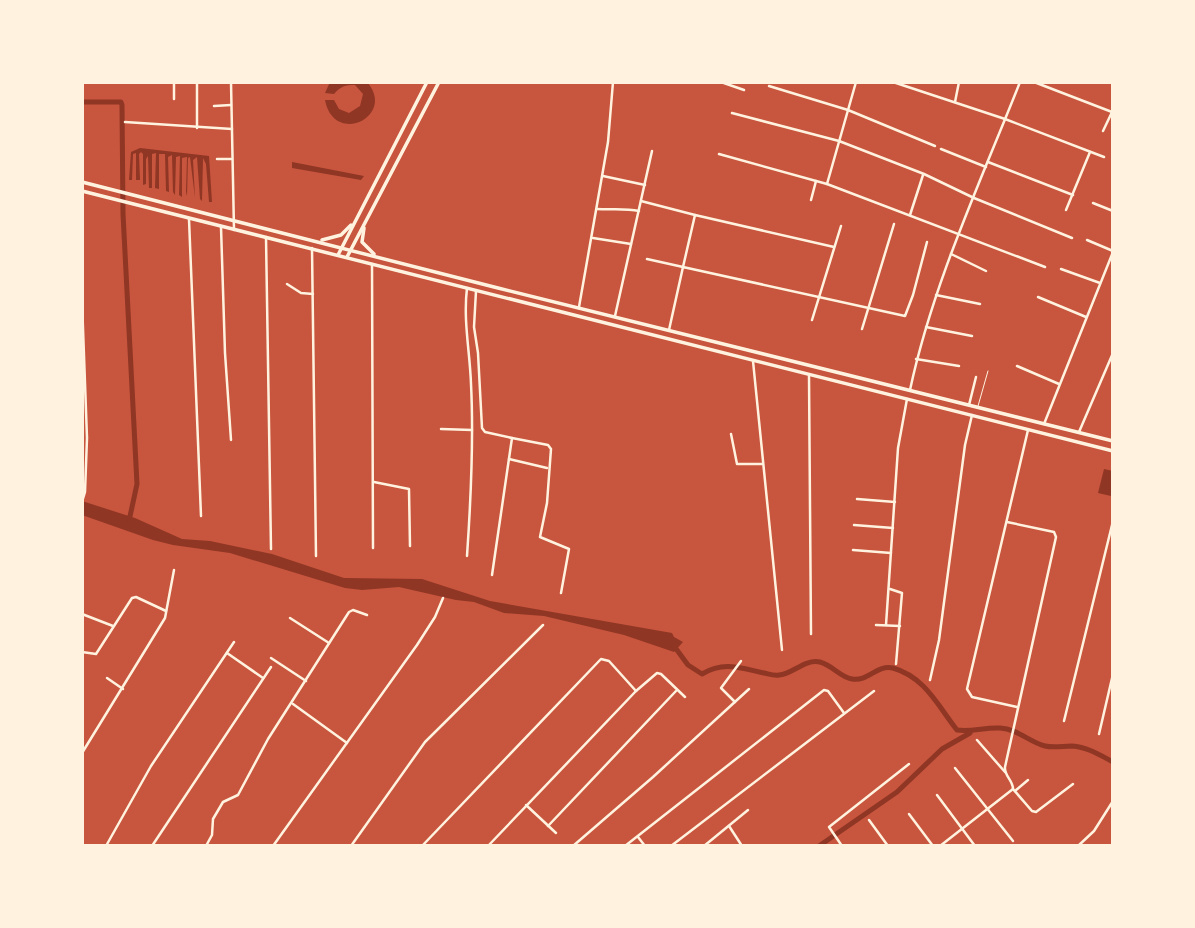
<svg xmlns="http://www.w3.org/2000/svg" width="1195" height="928" viewBox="0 0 1195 928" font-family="Quicksand,sans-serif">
<rect width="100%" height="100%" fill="#c8553d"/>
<g fill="#8f3625">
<path d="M330 82H367C397 116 334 147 325 100H334L339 109 349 113 360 106 363 94 355 85C345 85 341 86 334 94L325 93Z"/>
<path d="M140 148 209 156 212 202H209L206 164 203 158 202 201 200 199 197 157 193 160 195 198 190 157 188 158 187 196 186 192 187 157 182 158V197L179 195 180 156 176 157 175 195 173 192 172 155 168 157 169 192 166 191 165 154H159V189L155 188 156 153 152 154V188H149L148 156 146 159V184L143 185V154L141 152 139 154 140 180H136V153L133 154 132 180H129L131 152Z"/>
<path d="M292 162 364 176 361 180 292 168Z"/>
<path d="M1104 469 1113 471 1111 496 1098 493Z"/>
<path d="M82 501 135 518 182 539 210 541 272 554 344 578 422 579 490 601 672 633 674 637 683 642 674 652 624 635 544 616 504 613 474 602 456 600 399 587 362 590 345 588 230 553 173 545 153 540 82 515Z"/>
</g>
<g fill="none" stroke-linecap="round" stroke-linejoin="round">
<g stroke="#8f3625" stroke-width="5">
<path d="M82 102H121L122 105 123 214 137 484 129 521"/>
<path d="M674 646 688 665 702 674C724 661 740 668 764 673 769 674 774 676 779 675 793 674 804 659 820 662 832 665 840 677 852 679 868 682 877 664 893 668 925 677 938 706 957 730 973 732 985 727 1000 728 1018 729 1029 742 1045 746 1053 748 1064 746 1072 746 1087 747 1100 755 1113 762"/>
<path d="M819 846 897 792 942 749 970 733"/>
</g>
<path stroke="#fff3e0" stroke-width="1" d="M978 406 988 371"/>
<g stroke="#fff3e0" stroke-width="2.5">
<path d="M174 82V99"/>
<path d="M197 82V128"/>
<path d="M231 82 234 230"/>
<path d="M721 82 744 90"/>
<path d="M856 82 827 184 1045 267"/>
<path d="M893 82 1005 119 1104 157"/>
<path d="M1034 82 1112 112"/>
<path d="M769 86 848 110 935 146"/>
<path d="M955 102 959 82"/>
<path d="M214 106 231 105"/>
<path d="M732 113 839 141 924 174 974 198 1072 238"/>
<path d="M125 122 232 129"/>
<path d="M1103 131 1113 110"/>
<path d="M941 149 986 167"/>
<path d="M719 154 827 184"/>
<path d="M217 159H231"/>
<path d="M988 162 1073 195"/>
<path d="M603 176 645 185"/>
<path d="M811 200 816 181"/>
<path d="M641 201 695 215"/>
<path d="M1093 203 1113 211"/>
<path d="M597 209C611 210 625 208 639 211"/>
<path d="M1066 210 1090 152"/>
<path d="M910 215 923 175"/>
<path d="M189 219 201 516"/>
<path d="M221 227 225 353 231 440"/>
<path d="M266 237 271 549"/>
<path d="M593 238 631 244"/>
<path d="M1087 240 1113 251"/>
<path d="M312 248 316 556"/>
<path d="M951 254 986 271"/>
<path d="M647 259 683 267 695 215 834 247"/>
<path d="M372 264 373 548"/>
<path d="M1061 269 1100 283"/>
<path d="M287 284 301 293 313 294"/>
<path d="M476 291 474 327 478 353 482 428 485 432 512 438 492 575"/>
<path d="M936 295 980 304"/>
<path d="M1038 297 1086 317"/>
<path d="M82 301 87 438 85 492 82 502"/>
<path d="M579 307 608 142 613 82"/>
<path d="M615 316 652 151"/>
<path d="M812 320 841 226"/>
<path d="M926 327 972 336"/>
<path d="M862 329 894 224"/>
<path d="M669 330 683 267 905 316 913 295 927 242"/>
<path d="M916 359 959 366"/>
<path d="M753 361 782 650"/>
<path d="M1017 366 1059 384"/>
<path d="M809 375 811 634"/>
<path d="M910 390C933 283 980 183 1020 82"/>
<path d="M969 405 976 377"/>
<path d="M1044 424 1113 252"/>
<path d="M441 429 472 430"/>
<path d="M1079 432 1113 353"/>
<path d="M731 434 737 464H762"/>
<path d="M512 438 548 445 551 449 547 503 540 537 569 549 561 593"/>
<path d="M509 459 547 468"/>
<path d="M374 482 409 489 410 546"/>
<path d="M857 499 895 502"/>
<path d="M854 525 893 528"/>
<path d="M853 550 891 553"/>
<path d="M467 556C471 498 474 442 471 384 470 352 463 321 467 288"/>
<path d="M890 589 902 593 896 664"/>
<path d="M82 614 113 626"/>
<path d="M290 618 329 643"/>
<path d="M876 625 900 626"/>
<path d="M886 625 898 448 907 399"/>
<path d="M82 652 96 654 132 598 136 597 166 611"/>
<path d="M227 653 263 678"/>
<path d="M271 658 306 681"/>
<path d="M107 678 123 689"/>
<path d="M930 680 939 640 965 445 972 415"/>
<path d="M735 702 721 688 741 661"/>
<path d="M293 704 347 743"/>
<path d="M1017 707 972 697 967 689 1028 430"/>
<path d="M1064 721 1113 521"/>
<path d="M1099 734 1113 674"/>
<path d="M977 740 1005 772"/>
<path d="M82 753 165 618 174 570"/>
<path d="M955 768 1013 841"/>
<path d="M1013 789 1032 811 1036 812 1073 784"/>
<path d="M1015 791 1028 780"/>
<path d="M937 795 975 846"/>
<path d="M526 805 556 833"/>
<path d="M909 814 933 846"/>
<path d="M869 820 888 846"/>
<path d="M548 826 676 691"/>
<path d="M729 826 742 846"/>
<path d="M638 837 645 846"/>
<path d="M106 846 151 766 234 642"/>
<path d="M152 846 271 667"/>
<path d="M206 846 212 835 213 819 223 802 238 795 268 739 349 612 353 610 367 615"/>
<path d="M273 846 417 645 435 617 443 598"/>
<path d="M351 846 425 742 543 625"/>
<path d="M422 846 601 659 609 661 636 691"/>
<path d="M488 846 636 691 657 673 661 674 685 697"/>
<path d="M573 846 653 777 749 689"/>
<path d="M625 846 824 690 828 691 844 713"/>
<path d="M671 846 874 691"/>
<path d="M704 846 748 810"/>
<path d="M842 846 829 827 909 764"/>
<path d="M940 846 1013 789C1013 780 1004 776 1005 767L1056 537 1054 532 1007 522"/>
<path d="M1078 846 1094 831 1113 801"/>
</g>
<g stroke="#fff3e0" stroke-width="3.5">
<path d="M82 182 498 288 1113 441"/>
<path d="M82 191 1113 451"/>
<path d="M364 228 362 242 374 254"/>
<path d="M322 240 341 235 351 225"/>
<path d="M338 255 427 82"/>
<path d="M347 257 439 82"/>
</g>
</g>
<rect width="1195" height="928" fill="none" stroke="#fff3e0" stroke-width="168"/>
</svg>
